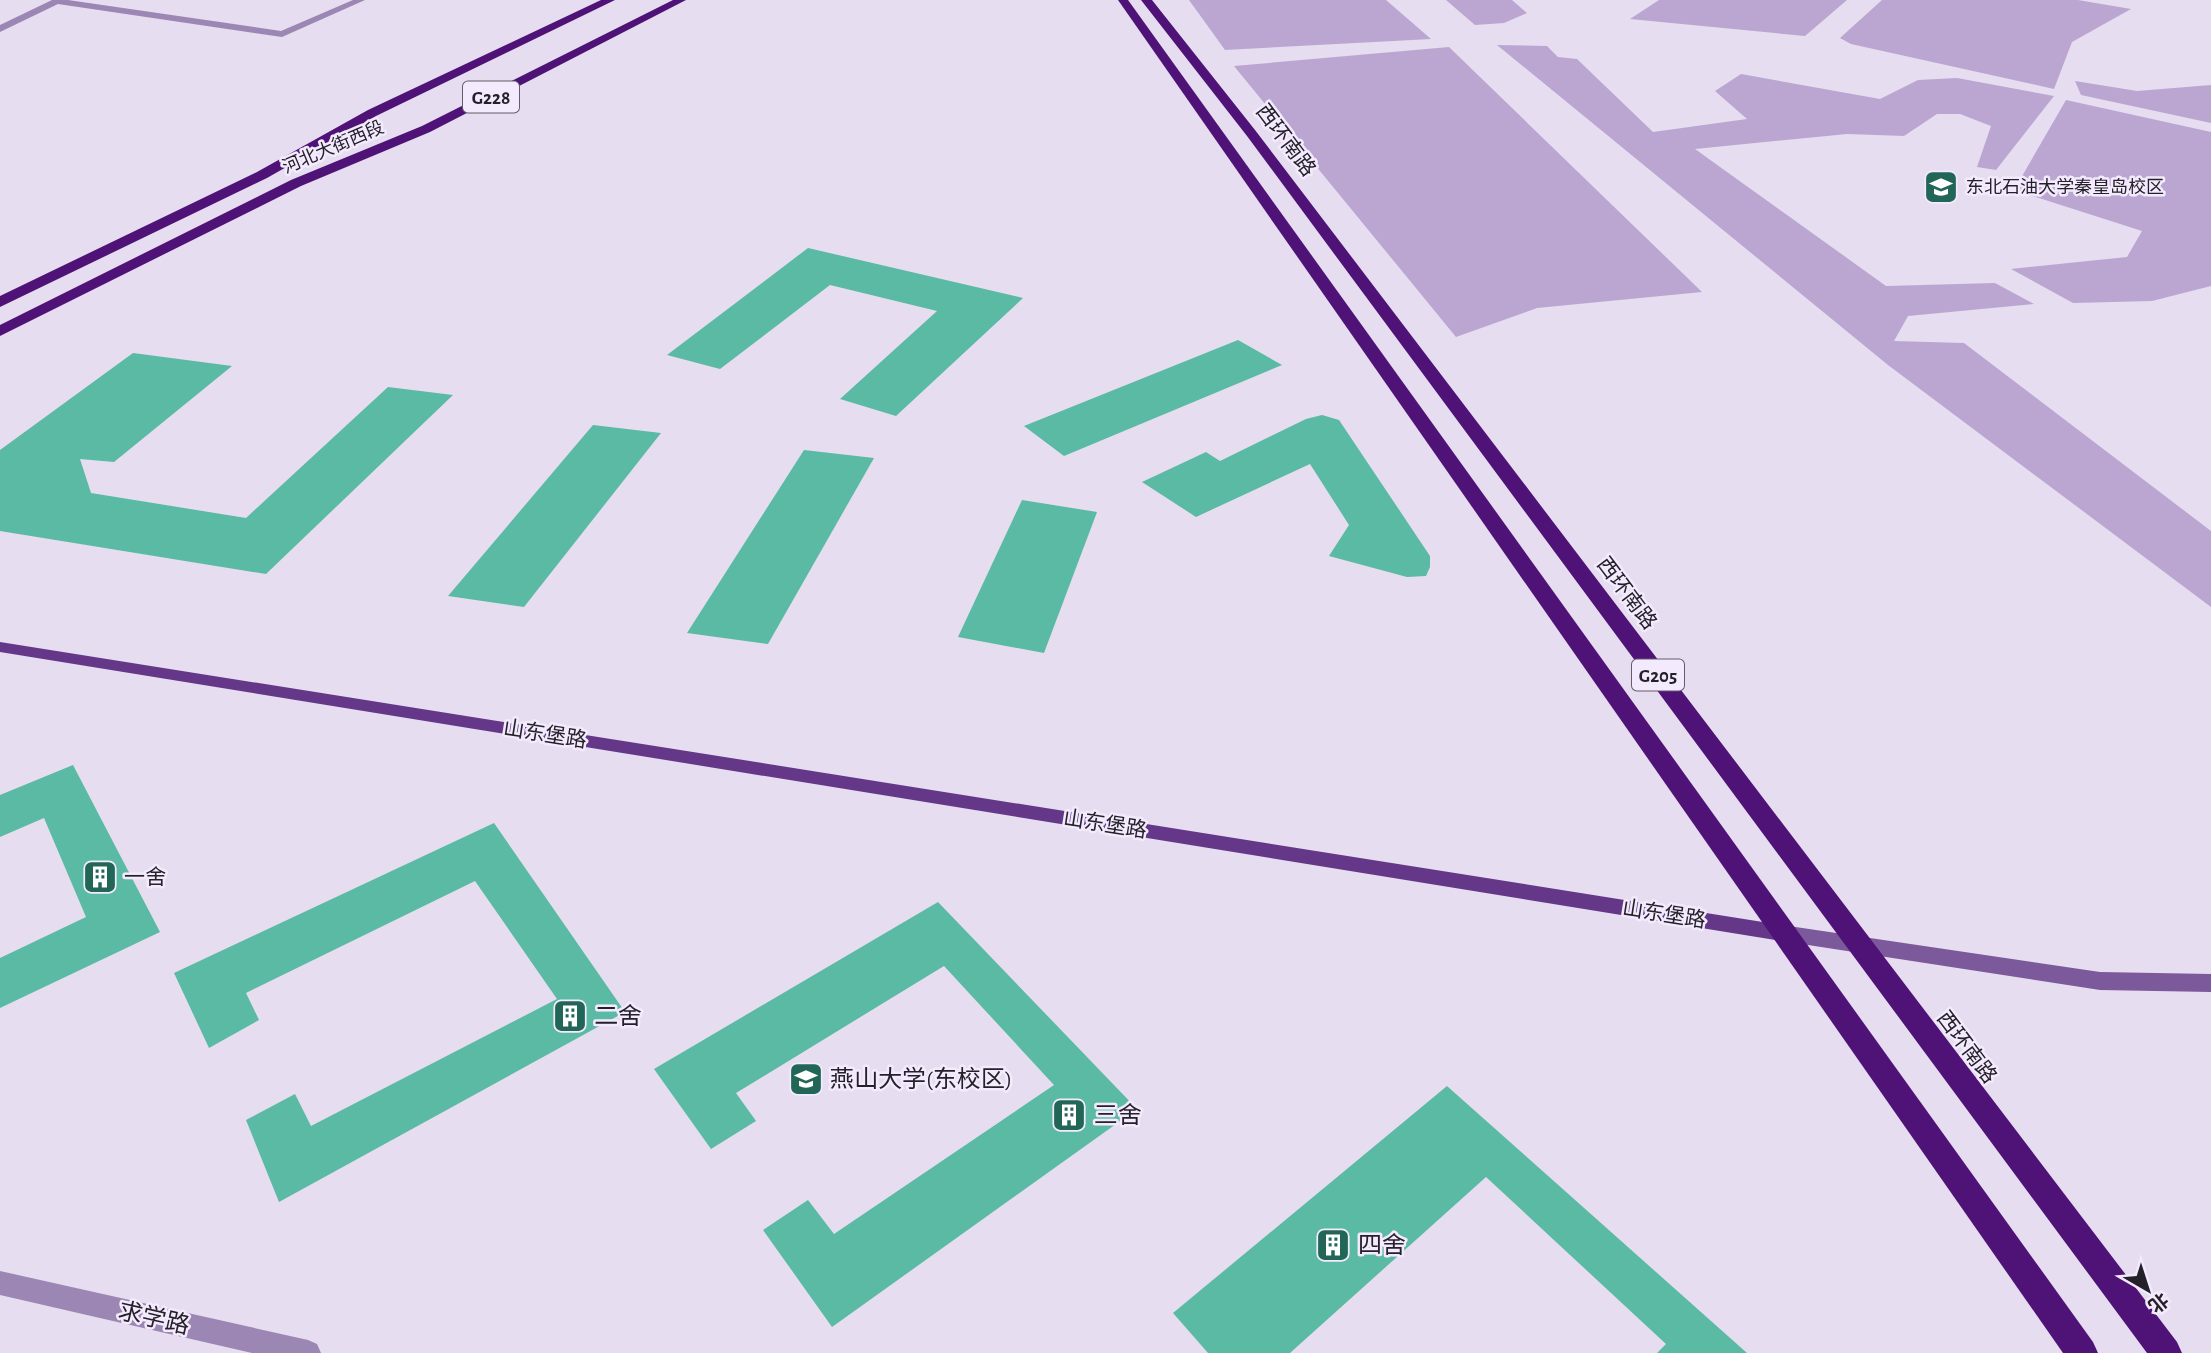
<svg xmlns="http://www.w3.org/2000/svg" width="2211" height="1353" viewBox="0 0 2211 1353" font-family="'Alegreya Sans','Noto Sans SC',sans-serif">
<rect width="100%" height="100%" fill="#e6ddf0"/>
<g fill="#bba6d1">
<path d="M1189 0H1386L1431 39 1225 50Z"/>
<path d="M1446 0H1512L1527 13 1504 23 1475 25Z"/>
<path d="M1659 0H1847L1805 36 1630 19Z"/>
<path d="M1882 0H2078L2131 9 2072 42 2054 89 1851 44 1840 38Z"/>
<path d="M1497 45 1547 46 1558 57 1577 59 1653 132 1747 119 1715 91 1741 74 1880 99 1918 80 1957 78 2054 96 1996 170 1977 167 1991 126 1960 114H1937L1904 136 1847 134 1695 149 1886 286 1995 283 2034 304 1908 316 1894 341 1964 343 2211 531V607L1888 365Z"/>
<path d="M1449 47 1702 292 1537 308 1456 337 1234 66Z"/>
<path d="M2075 81 2137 91 2211 85V123L2081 95Z"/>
<path d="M2066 100 2211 132V286L2152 301 2073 303 2011 269 2127 257 2142 231 2014 190Z"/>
</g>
<g fill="#5abaa4">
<path d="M808 248 1023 298 896 416 840 399 937 311 830 285 720 369 667 355Z"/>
<path d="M1238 340 1282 365 1064 456 1024 426Z"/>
<path d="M133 353 232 366 114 462 80 459 91 493 246 518 388 387 453 395 266 574 0 531V450Z"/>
<path d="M1322 415 1339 420 1430 556V567L1426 576 1407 577 1329 556 1349 525 1310 464 1196 517 1142 482 1206 452 1220 461 1306 419Z"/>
<path d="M593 425 661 433 524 607 448 596Z"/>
<path d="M804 450 874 458 768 644 687 633Z"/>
<path d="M1022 500 1097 512 1044 653 958 637Z"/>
<path d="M73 765 160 932 0 1008V958L86 917 44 818 0 837V795Z"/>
<path d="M494 823 625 1012 279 1202 246 1120 295 1094 311 1126 557 999 475 881 246 993 259 1020 209 1048 174 973Z"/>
<path d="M938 902 1137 1109 832 1327 763 1230 808 1200 834 1234 1054 1085 944 966 736 1093 756 1121 711 1149 654 1069Z"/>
<path d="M1447 1086 1747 1353H1657L1666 1344 1486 1177 1290 1353H1208L1173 1313Z"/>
</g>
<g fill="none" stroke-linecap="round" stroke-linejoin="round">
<g fill="#9c86b3" fill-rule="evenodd">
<path d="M52 0H68L281 31 353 0H365L282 37 58 4 0 32V25Z"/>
<path d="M0 1271 308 1340 317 1344 321 1353H252L0 1295Z"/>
</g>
<path fill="#7b599a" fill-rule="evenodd" d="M1782 925 2100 972 2211 974V992L2100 990 1782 941 1775 939 1772 933 1775 927Z"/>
<path fill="#643788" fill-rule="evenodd" d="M0 642 1782 925 1789 927 1792 933 1789 939 1782 941 0 652Z"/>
<g fill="#4f1377" fill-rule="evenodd">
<path d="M601 0H615L376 116 267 178 0 307V296L257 172 368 110Z"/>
<path d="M673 0H686L430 132 301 186 0 336V325L291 180 422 126Z"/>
<path d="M1118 0H1128L2093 1342 2098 1353H2063Z"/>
<path d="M1141 0H1152L1255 130 2177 1342 2182 1353H2147L1247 136Z"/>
</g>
</g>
<defs>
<g id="school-square" transform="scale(1.75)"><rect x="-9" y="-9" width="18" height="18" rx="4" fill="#226658" stroke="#f3eafe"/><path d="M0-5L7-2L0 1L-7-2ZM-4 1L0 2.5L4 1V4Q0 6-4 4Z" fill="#fff"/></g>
<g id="building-square" transform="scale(1.75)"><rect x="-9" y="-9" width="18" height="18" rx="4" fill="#226658" stroke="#f3eafe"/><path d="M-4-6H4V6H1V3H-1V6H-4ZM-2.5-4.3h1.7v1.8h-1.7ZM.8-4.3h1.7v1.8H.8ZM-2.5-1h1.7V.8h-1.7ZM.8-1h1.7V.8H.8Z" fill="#fff"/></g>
<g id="university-square" transform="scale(1.75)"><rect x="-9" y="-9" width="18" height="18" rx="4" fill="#226658" stroke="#f3eafe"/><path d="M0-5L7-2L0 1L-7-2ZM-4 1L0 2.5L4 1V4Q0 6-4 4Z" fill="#fff"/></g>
</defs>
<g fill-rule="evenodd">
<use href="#school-square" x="1941" y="187"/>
<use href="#building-square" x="100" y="877"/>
<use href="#building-square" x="570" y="1016"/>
<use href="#university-square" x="806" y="1079"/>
<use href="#building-square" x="1069" y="1115"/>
<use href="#building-square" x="1333" y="1245"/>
</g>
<g text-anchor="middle" stroke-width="5" stroke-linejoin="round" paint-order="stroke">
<g font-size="18" fill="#252129" stroke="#f3eafe">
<text transform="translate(333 147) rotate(-23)" y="6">河北大街西段</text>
</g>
<g font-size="18" fill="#252129" stroke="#f3eafe" text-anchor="start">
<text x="1966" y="193">东北石油大学秦皇岛校区</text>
</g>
<g fill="#f3eafe" stroke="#635d69" stroke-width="2">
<rect x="463" y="81.5" width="56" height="31" rx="5"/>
<rect x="1632" y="659.5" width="52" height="31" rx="5"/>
</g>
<g font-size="19" font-weight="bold" fill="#252129">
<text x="491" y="104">G228</text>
<text x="1658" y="682">G205</text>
</g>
<g font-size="21" fill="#252129" stroke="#f3eafe">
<text transform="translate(1286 140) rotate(53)" y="7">西环南路</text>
<text transform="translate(1627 593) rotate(53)" y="7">西环南路</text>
<text transform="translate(545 734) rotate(9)" y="7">山东堡路</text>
<text transform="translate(1105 824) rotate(9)" y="7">山东堡路</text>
<text transform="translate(1664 914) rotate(9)" y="7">山东堡路</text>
<text transform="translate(1967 1047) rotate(53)" y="7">西环南路</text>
</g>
<g font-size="21" fill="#252129" stroke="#f3eafe" text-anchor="start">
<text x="124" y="884">一舍</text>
</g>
<g font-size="24" fill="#252129" stroke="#f3eafe" text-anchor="start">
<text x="594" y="1024">二舍</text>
<text x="830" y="1087">燕山大学(东校区)</text>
<text x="1094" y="1123">三舍</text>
<text x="1358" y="1253">四舍</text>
</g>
<g font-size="24" fill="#252129" stroke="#f3eafe">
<text transform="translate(154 1318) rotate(13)" y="8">求学路</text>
</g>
</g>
<g transform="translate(2148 1290) rotate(141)" stroke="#f3eafe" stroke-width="5" paint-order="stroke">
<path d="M0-5L12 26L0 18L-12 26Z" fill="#252129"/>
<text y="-10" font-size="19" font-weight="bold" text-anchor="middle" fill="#252129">北</text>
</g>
</svg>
